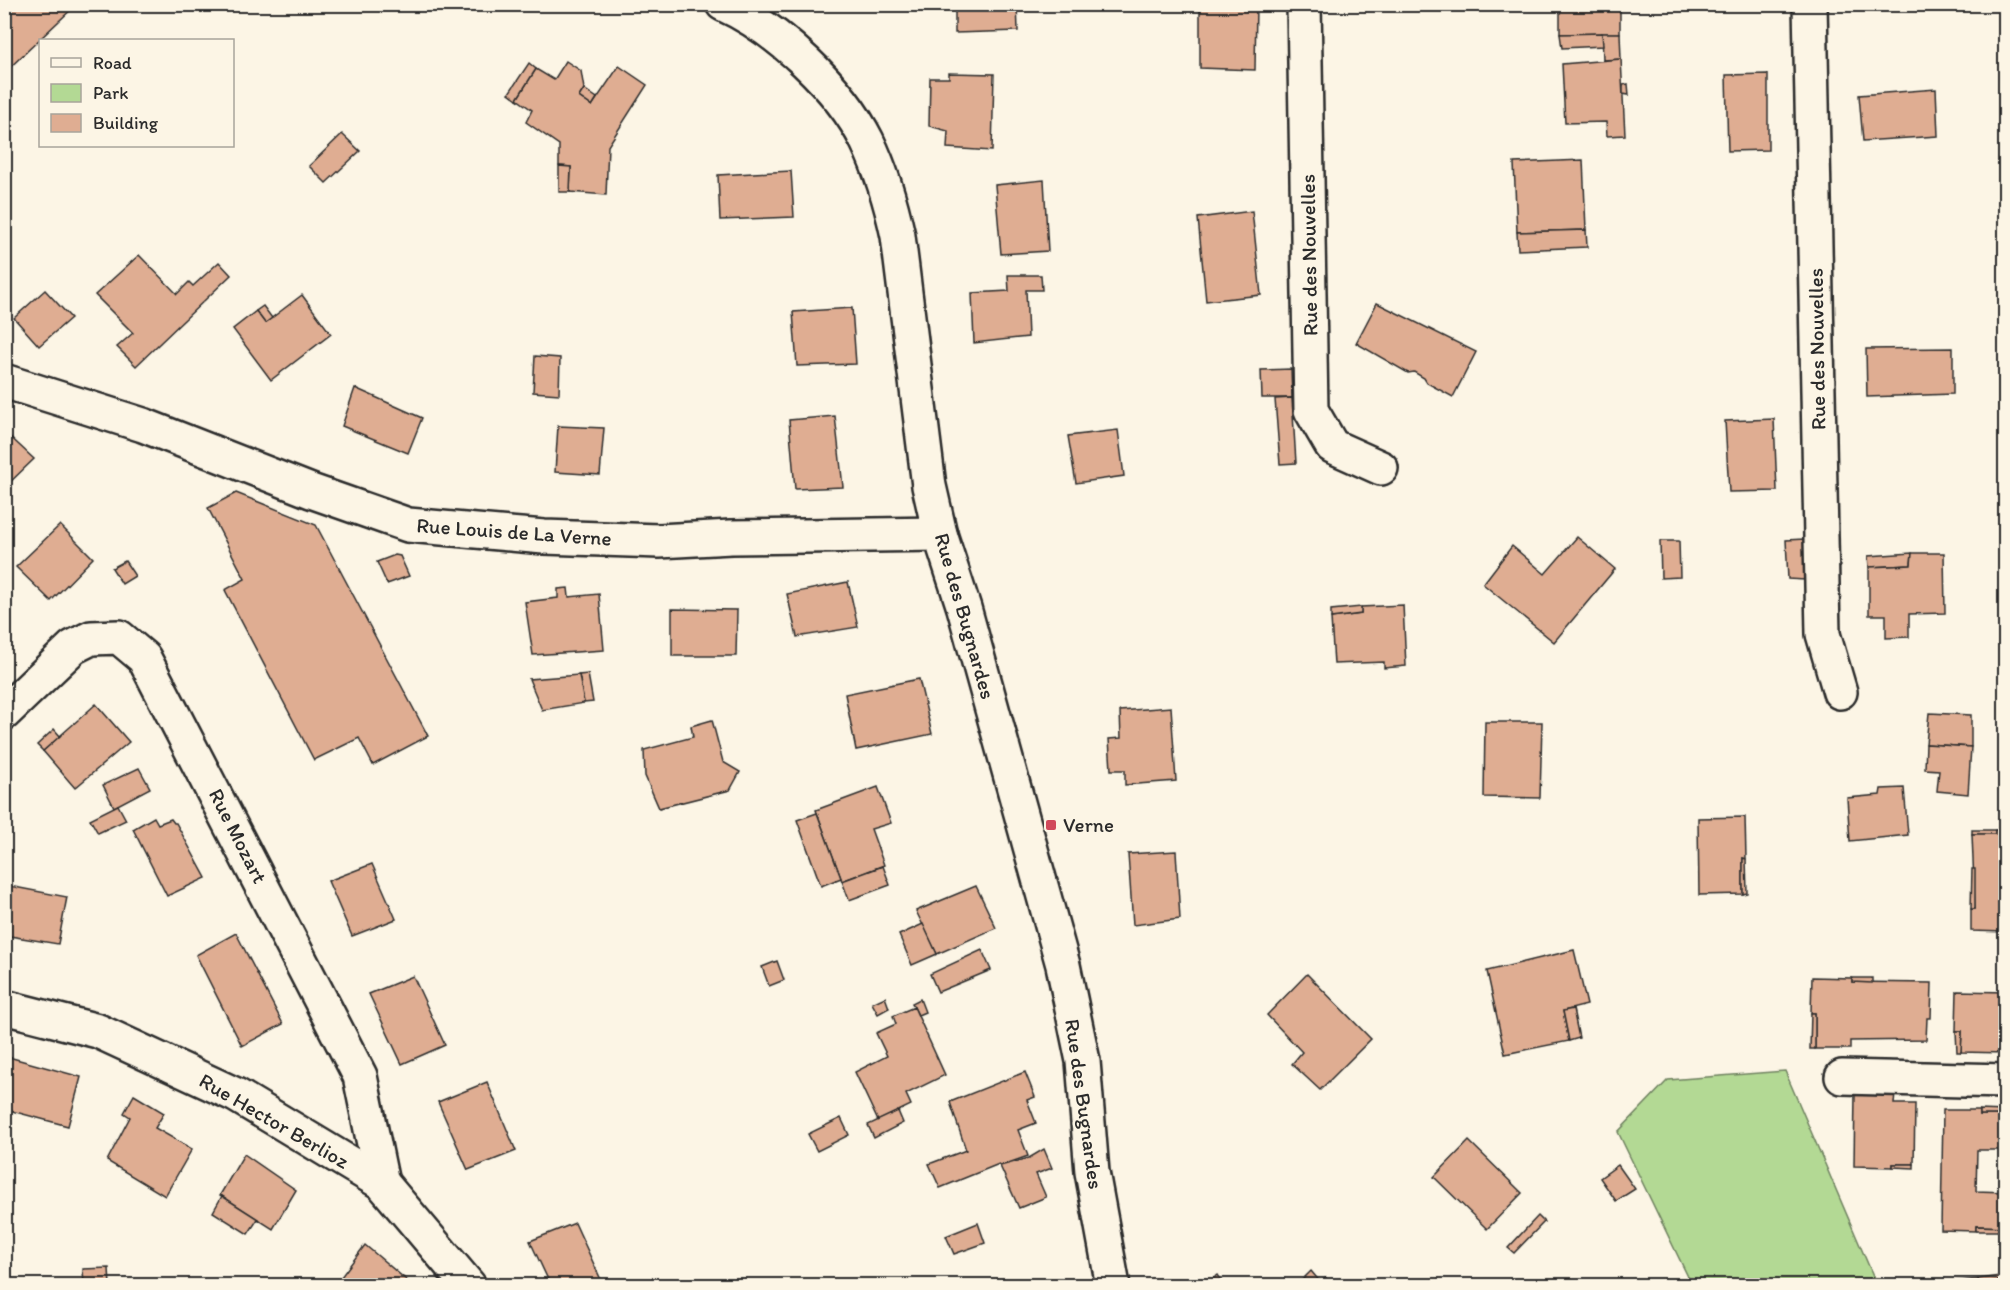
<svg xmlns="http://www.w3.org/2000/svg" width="2010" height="1290" viewBox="0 0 2010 1290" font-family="Itim,sans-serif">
<rect width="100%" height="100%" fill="#fcf5e5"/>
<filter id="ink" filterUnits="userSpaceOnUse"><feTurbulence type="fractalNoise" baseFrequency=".0167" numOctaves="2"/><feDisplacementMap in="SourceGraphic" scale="12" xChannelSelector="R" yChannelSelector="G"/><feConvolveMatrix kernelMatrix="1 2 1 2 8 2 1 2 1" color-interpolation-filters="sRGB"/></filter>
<g filter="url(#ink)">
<path fill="#b3d994" stroke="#6f8260" stroke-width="1.5" d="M1785 1071 1877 1285H1692L1618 1132 1668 1080Z"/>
<g fill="#dfad92" stroke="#2b2b2b" stroke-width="1.5">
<path d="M4 4H77L4 73Z"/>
<path d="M955 4H1017L1018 31 955 33Z"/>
<path d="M1200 4H1256L1255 70 1200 68Z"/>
<path d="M1620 4V33L1560 34V5Z"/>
<path d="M1602 33H1620L1621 59 1603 60Z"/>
<path d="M1602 33 1603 46 1562 48 1560 34Z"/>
<path d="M1621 59 1625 135 1607 136 1606 122 1565 123 1562 64Z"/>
<path d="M566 61 581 71 584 89 579 97 592 106 619 66 647 85 608 146 606 195 570 192 571 167 559 166V145L526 122 532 110 517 99 536 69 554 80Z"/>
<path d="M529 63 536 69 517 99 509 93Z"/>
<path d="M949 73 994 74 992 151 947 148 948 131 929 126 930 78H949Z"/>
<path d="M1768 74V150L1728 151 1726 75Z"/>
<path d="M1628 84 1629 95 1623 94V85Z"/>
<path d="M584 89 597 98 592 106 579 97Z"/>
<path d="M1936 89 1938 136 1863 141 1859 95Z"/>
<path d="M2004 104H2006V193H2002Z"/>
<path d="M342 134 360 151 326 183 309 166Z"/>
<path d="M1583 160 1586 230 1517 232 1514 163Z"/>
<path d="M559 166 571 167 570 192H559Z"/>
<path d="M791 171 794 217 720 220 718 175Z"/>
<path d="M1044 180 1048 251 1001 254 995 185Z"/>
<path d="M1252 211 1261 295 1206 301 1198 218Z"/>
<path d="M1586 230 1587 247 1518 250 1517 232Z"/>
<path d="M139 255 177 294 189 282 193 286 219 262 231 275 136 366 117 347 133 333 95 295Z"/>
<path d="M1008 275H1041L1042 290H1026L1028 337 974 343 972 293 1009 291Z"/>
<path d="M45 290 71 318 39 346 14 318Z"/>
<path d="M302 295 331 334 271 380 233 329 256 311 265 323Z"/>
<path d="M1377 303 1476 352 1453 397 1427 383 1424 378 1414 372 1408 373 1356 343Z"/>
<path d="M263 306 272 318 265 323 256 311Z"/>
<path d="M852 308 856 364 797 366 793 312Z"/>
<path d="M1953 348V394L1867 397 1866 349Z"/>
<path d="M535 356 560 358 559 394 533 392Z"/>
<path d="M1291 369 1292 398H1262L1261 370Z"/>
<path d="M355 388 422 418 408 453 342 426Z"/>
<path d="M1292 398 1296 463 1280 464 1275 399Z"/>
<path d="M835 416 843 487 795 489 789 420Z"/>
<path d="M1774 419 1777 491 1729 492 1725 421Z"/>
<path d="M558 426 604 428 600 475 555 472Z"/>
<path d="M1118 430 1124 476 1076 483 1068 436Z"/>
<path d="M4 431 34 459 4 488Z"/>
<path d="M236 493 316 525 428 736 373 765 359 738 314 760 225 590 245 579 208 508Z"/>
<path d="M60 525 93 558 51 601 16 567Z"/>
<path d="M1577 537 1615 569 1554 642 1483 584 1512 546 1545 574Z"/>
<path d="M1804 539 1805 580 1788 579 1786 540Z"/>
<path d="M1660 541H1679L1680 577 1661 578Z"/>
<path d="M1912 553 1911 565 1869 567 1868 556Z"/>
<path d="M1912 553H1944L1945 613 1909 614V637L1886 638V615H1869V567L1911 565Z"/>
<path d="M395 555 400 556 409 576 387 584 377 562Z"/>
<path d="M125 561 135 576 122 584 112 568Z"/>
<path d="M848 582 858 627 797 637 787 594Z"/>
<path d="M568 588 569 597 599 594 604 650 533 655 525 602 558 598V589Z"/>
<path d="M1403 605 1406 666 1384 668V662L1334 664 1331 618 1361 614V607Z"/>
<path d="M1361 607V614L1331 618V610Z"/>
<path d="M672 609 737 610 736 656H672Z"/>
<path d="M588 674 593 702 584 703 579 675Z"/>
<path d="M579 675 584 703 542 710 529 679Z"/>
<path d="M919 679 932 734 856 750 845 694Z"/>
<path d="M96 704 129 742 75 788 43 751Z"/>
<path d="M1171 707 1176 781 1125 785V770H1111L1109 739 1121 738 1120 711Z"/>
<path d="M1929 713 1971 715V747L1926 744Z"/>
<path d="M712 720 723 762 740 772 730 790 659 808 645 776 644 750 693 737 691 726Z"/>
<path d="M1485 722H1542L1540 798 1484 797Z"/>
<path d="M54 729 60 736 43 751 37 745Z"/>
<path d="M1926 744 1971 747 1968 794 1937 791 1939 770 1925 769Z"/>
<path d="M139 768 150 788 114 807 103 785Z"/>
<path d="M878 787 891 823 871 829 884 865 842 881 816 810Z"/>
<path d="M1904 788 1908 835 1850 841 1847 798 1880 795 1881 789Z"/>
<path d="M118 805 126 820 98 833 90 819Z"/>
<path d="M817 813 841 878 821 886 797 820Z"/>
<path d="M154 817 158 824 171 819 174 823H176L206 878 167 896 133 829Z"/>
<path d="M1745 817 1746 859 1743 858V894L1699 895 1698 818Z"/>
<rect x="1972" y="830" width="23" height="4"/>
<path d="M1995 830H2006V932L1971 931V909H1975L1972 834H1995Z"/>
<path d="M1176 851 1180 919 1133 925 1128 854Z"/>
<path d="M1743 858 1746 859 1747 893 1743 894Z"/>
<path d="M372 864 396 919 352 936 328 881Z"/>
<path d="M883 866 890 885 849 900 842 881Z"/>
<path d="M1972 869H1975V909H1971Z"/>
<path d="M4 885 67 897 58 944 4 935Z"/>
<path d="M976 886 996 928 937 954 916 911Z"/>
<path d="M923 924 937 954 912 965 899 935Z"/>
<path d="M236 933 283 1024 242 1046 196 955Z"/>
<path d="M982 950 991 970 938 992 930 974Z"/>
<path d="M1574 950 1587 1005 1563 1011 1569 1041 1505 1054 1487 971Z"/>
<path d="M777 961 784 980 769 986 762 967Z"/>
<path d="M1307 974 1371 1039 1320 1090 1292 1064 1302 1052 1267 1015Z"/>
<path d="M413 976 445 1045 402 1064 369 994Z"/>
<path d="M1812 977 1852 978V982L1932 983 1931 1018H1927L1926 1040 1850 1041V1049H1815V1013H1811Z"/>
<path d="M1852 978H1872V983L1852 982Z"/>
<path d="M1957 991 2006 992V1053L1961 1052 1962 1031H1956Z"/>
<path d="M885 997 889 1008 878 1014 872 1003Z"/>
<path d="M920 999 925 1012 918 1015 912 1003Z"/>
<path d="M914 1007 945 1075 906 1094 911 1105 878 1121 855 1072 887 1056 876 1033 896 1024 893 1016Z"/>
<path d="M1573 1009 1579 1038 1569 1041 1563 1011Z"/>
<path d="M1811 1013H1815V1049H1810Z"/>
<path d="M1956 1031H1962L1961 1052H1957Z"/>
<path d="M5 1056 81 1077 68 1126 4 1109Z"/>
<path d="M1025 1072 1035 1097 1027 1100 1036 1123 1018 1130 1028 1156 1000 1166 999 1164 940 1188 929 1164 966 1150 950 1102Z"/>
<path d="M487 1082 516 1151 468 1170 438 1102Z"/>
<path d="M1855 1094H1895L1894 1104H1915L1914 1164H1893V1167L1854 1166Z"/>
<path d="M134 1095 164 1113 155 1128 192 1149 165 1196 107 1161 130 1117 124 1113Z"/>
<path d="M1943 1110H1979V1115H2006V1150H1977L1976 1191 2006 1192V1227L1976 1226V1231L1941 1230Z"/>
<path d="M1979 1110 2006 1111V1115H1979Z"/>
<path d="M898 1111 903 1123 874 1138 868 1125Z"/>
<path d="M841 1118 849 1135 817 1151 808 1134Z"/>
<path d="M1469 1141 1522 1193 1487 1229 1434 1177Z"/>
<path d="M1044 1149 1052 1168 1036 1174 1046 1197 1019 1208 1000 1166 1029 1158Z"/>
<path d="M244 1154 296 1190 273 1229 220 1195Z"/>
<path d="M1893 1164H1914V1168L1893 1167Z"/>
<path d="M1618 1165 1635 1189 1616 1201 1600 1178Z"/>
<path d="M222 1196 258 1219 248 1234 213 1212Z"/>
<path d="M1538 1216 1544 1222 1514 1253 1508 1248Z"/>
<path d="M575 1223 602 1282 594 1286H551L530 1241Z"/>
<path d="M978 1223 985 1243 954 1254 946 1236Z"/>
<path d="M1976 1226 2006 1227V1231H1976Z"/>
<path d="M365 1245 411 1284 410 1286 335 1285Z"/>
<path d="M109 1268 110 1286H84L83 1269Z"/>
<path d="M1311 1271 1321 1283 1326 1278 1330 1284 1296 1286Z"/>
<path d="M1218 1275 1225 1286H1203Z"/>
<path d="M2006 1275V1280L1979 1283 1978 1279Z"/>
<path d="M1978 1279 1979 1283 2006 1280V1286H1943V1283Z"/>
</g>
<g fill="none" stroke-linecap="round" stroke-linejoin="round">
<g stroke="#2b2b2b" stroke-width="38">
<g id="minor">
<path d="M723 4C778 29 840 87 867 141 882 172 891 203 898 236L929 486 940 534 964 608 1063 965 1083 1061 1092 1172 1113 1286"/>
<path d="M1304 4 1311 410 1332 446 1381 468"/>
<path d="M1810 4 1823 634 1840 692"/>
<path d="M4 381 143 425 311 491 408 525 544 537 659 541 731 537 940 534"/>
<path d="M4 713 73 647 91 638 119 637 144 658 360 1076 382 1183"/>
<path d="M4 1007 98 1031 236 1095 382 1183 469 1286"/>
<path d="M1842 1077 2006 1081"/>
</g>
</g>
<use href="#minor" stroke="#fcf5e5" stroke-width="33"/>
</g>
</g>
<rect fill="#d1495b" stroke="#fcf5e5" stroke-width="2" x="1045" y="819" width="12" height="12" rx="3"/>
<g text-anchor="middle" stroke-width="4.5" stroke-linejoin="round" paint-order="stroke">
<g font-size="21" fill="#2b2b2b" stroke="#fcf5e5">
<text transform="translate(1309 255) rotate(-91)" y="7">Rue des Nouvelles</text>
<text transform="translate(1817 349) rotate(-91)" y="7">Rue des Nouvelles</text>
<text transform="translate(514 532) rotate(4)" y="7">Rue Louis de La Verne</text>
<text transform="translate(965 616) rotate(74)" y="7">Rue des Bugnardes</text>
<text transform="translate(238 836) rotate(63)" y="7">Rue Mozart</text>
<text transform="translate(1084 1104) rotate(82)" y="7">Rue des Bugnardes</text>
<text transform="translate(274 1121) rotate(30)" y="7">Rue Hector Berlioz</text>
</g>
<g font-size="21" fill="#2b2b2b" stroke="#fcf5e5" text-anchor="start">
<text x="1063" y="832">Verne</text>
</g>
</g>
<rect width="2010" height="1290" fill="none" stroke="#fcf5e5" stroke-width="24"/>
<rect x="12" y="12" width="1986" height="1266" fill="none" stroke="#2b2b2b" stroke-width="2" filter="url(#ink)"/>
<rect x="39" y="39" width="195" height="108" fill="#fcf5e5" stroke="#a8a49b" stroke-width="1.5"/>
<rect x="51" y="58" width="30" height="9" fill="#fcf5e5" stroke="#a8a49b" stroke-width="1.5"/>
<text x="93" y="69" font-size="18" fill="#2b2b2b">Road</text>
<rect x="51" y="84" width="30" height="18" fill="#b3d994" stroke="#a8a49b" stroke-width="1.5"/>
<text x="93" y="99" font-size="18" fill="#2b2b2b">Park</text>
<rect x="51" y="114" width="30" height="18" fill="#dfad92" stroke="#a8a49b" stroke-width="1.5"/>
<text x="93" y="129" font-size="18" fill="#2b2b2b">Building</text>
</svg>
